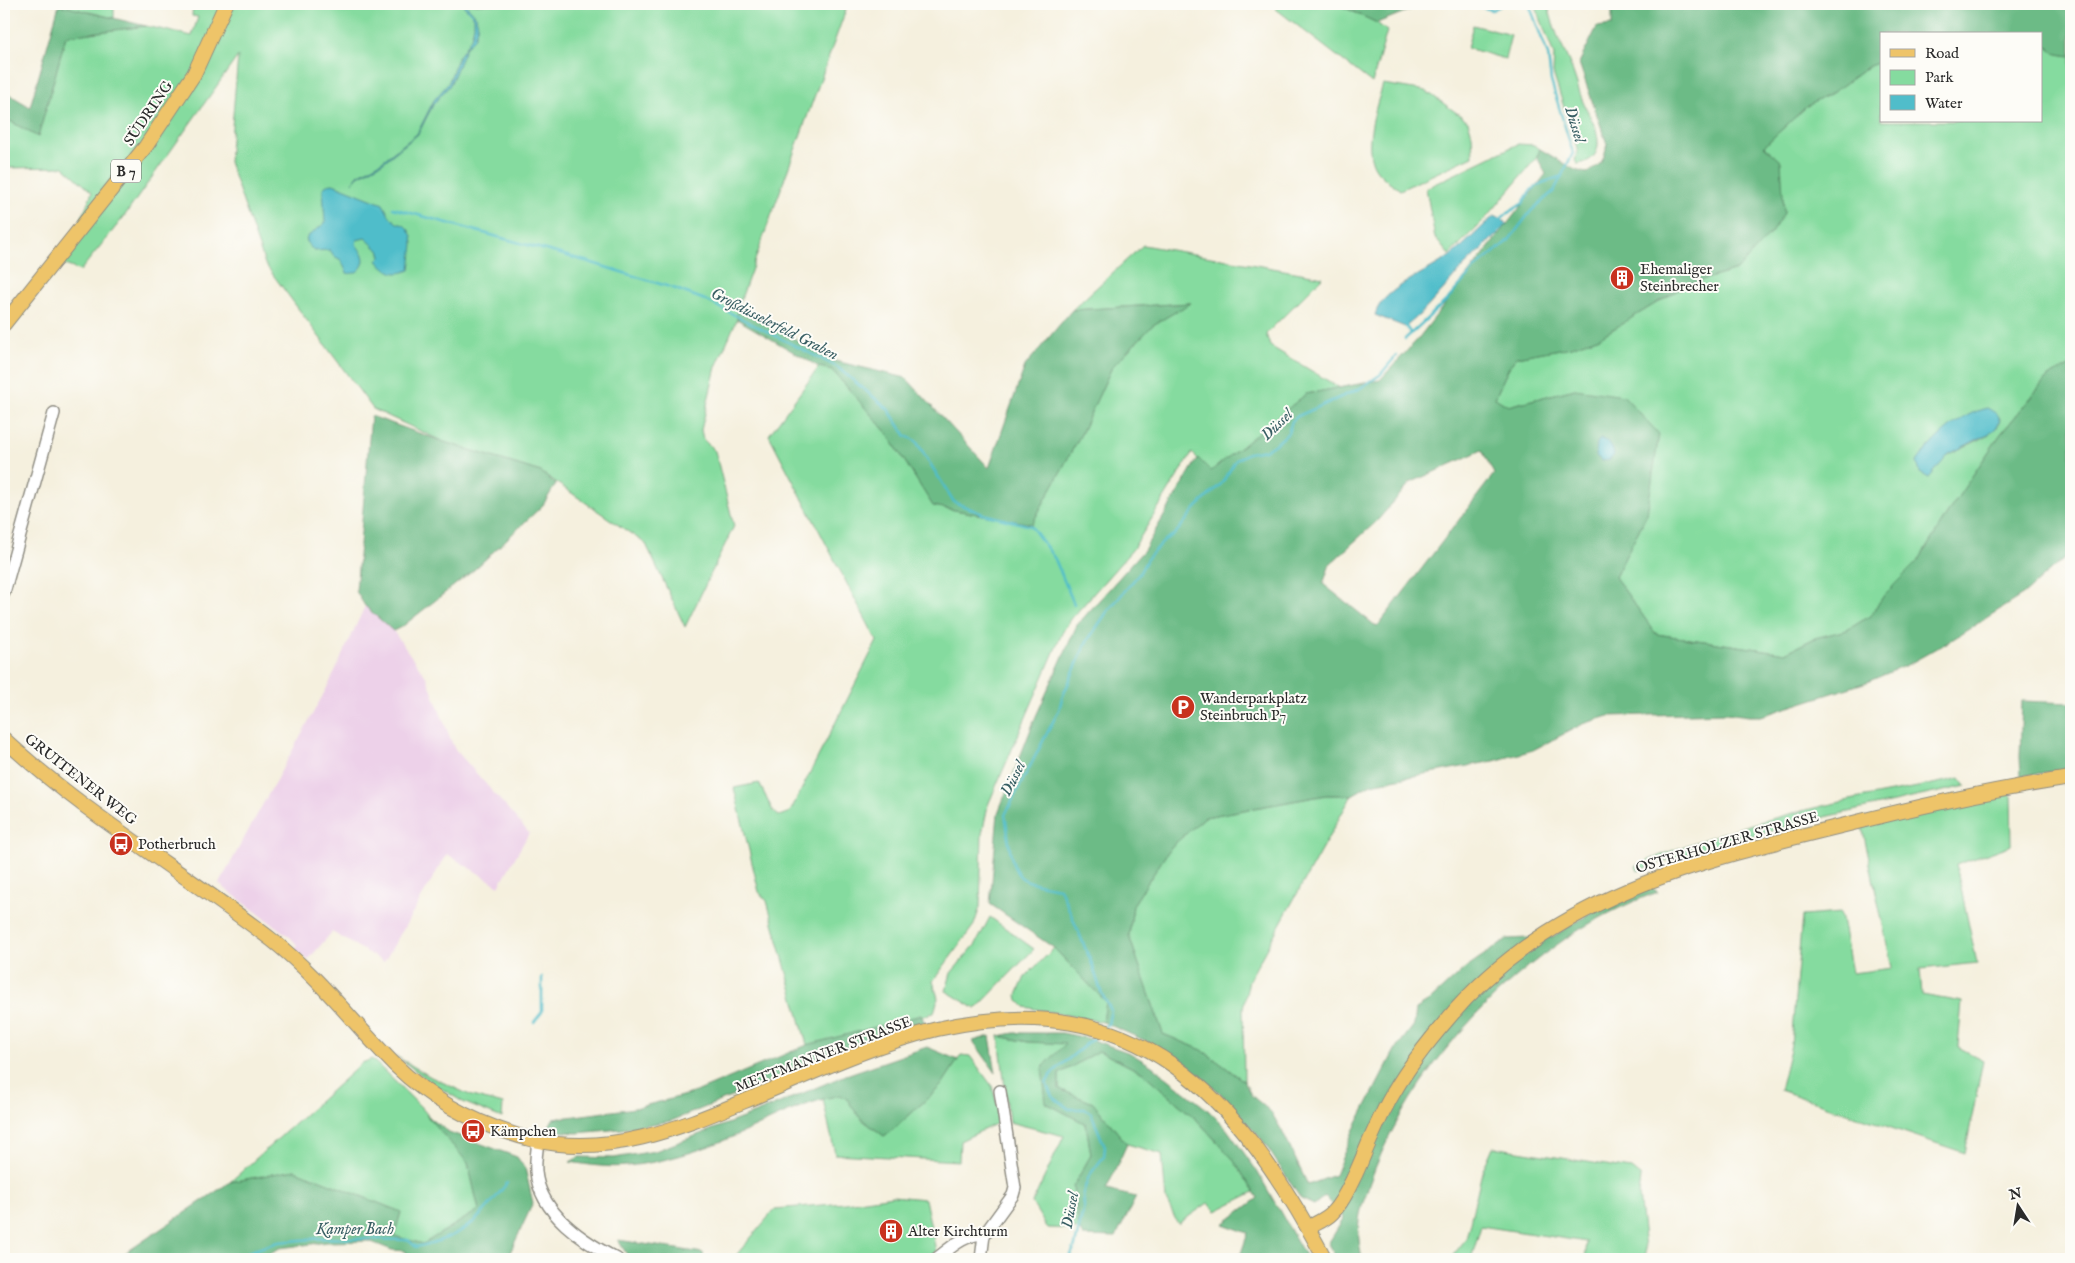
<svg xmlns="http://www.w3.org/2000/svg" width="2075" height="1263" viewBox="0 0 2075 1263" font-family="'IM FELL English',serif">
<rect width="100%" height="100%" fill="#fdfcf7"/>
<filter id="ink" filterUnits="userSpaceOnUse"><feTurbulence type="fractalNoise" baseFrequency=".02" numOctaves="2"/><feDisplacementMap in="SourceGraphic" scale="10" xChannelSelector="R" yChannelSelector="G"/><feConvolveMatrix kernelMatrix="1 2 1 2 8 2 1 2 1" color-interpolation-filters="sRGB"/></filter>
<filter id="wash" filterUnits="userSpaceOnUse"><feTurbulence type="fractalNoise" baseFrequency=".0096" numOctaves="4" result="noise"/><feDisplacementMap in="SourceGraphic" scale="20" xChannelSelector="R" yChannelSelector="G"/><feGaussianBlur stdDeviation="1.12" result="paint"/><feColorMatrix in="noise" values="0 0 0 0 0 0 0 0 0 0 0 0 0 0 0 0 0 1.4 0 .05"/><feComposite in="paint" operator="in"/></filter>
<g filter="url(#wash)">
<rect width="100%" height="100%" fill="#f5f0de"/>
<path fill="#edd1e9" d="M365 606 393 631 427 678 454 748 529 833 499 886 447 854 384 962 332 932 308 960 295 950 298 946 290 937 219 884 329 684Z"/>
<g fill="#85db9f" stroke="#588365" fill-rule="evenodd">
<path d="M53 4H114V18L59 5Z"/>
<path d="M193 4H848L738 307 737 319 716 367 701 430 703 439 715 451 734 526 685 627 646 544 541 472 444 442 373 409 265 264 229 162 238 56 123 218 80 271 63 264 92 192 64 167 4 168V121H10L38 137 66 36 146 26 192 36 198 17 192 16Z"/>
<path d="M1276 4H1337L1377 23 1387 31 1372 83 1276 9Z"/>
<path d="M1535 4H1548C1552 25 1560 42 1569 62 1575 75 1578 89 1583 102 1589 115 1599 130 1598 145 1597 157 1588 163 1577 164L1575 160 1578 151 1553 73 1554 55Z"/>
<path d="M1473 25 1511 35 1505 59 1467 48Z"/>
<path d="M2041 43 2058 54 2071 56V365L2048 377 2000 435 1952 506 1919 560 1885 594 1870 616 1847 630 1815 638 1785 653 1656 634 1615 577 1647 514 1575 389 1508 406 1495 398 1508 369 1516 357 1571 347 1600 337 1688 284 1737 270 1784 213 1782 191 1764 146 1807 106 1832 93 1869 66 1881 62V121H2041ZM1970 415 2000 419 1999 425C1985 442 1960 445 1943 459L1922 454 1948 429Z"/>
<path d="M1383 84 1426 91 1468 121 1472 135 1473 156 1400 190C1393 184 1384 179 1378 172 1360 151 1376 108 1383 84Z"/>
<path d="M1518 144 1534 145 1540 149 1537 157 1488 216 1449 255 1435 238 1426 188Z"/>
<path d="M1143 245 1323 277 1266 334 1270 346 1340 388 1306 394 1211 472 1192 453 1133 549 1072 618 1063 631 988 805 982 834 980 907 974 925 933 981 938 998 934 1013 807 1045 767 901 759 892 734 788 759 783 773 811 779 816 790 812 877 641 769 435 819 367 832 370 887 433 933 506 1032 524 1081 434 1112 367 1153 325 1190 303 1072 310Z"/>
<path d="M1960 778 1966 786 1807 821 1667 860 1638 871 1636 866C1691 841 1749 824 1806 810 1857 797 1909 790 1960 778Z"/>
<path d="M2011 794 2012 845 1956 865 1977 963 1920 969 1922 995 1962 1002 1958 1047 1983 1060 1965 1153 1780 1090 1791 1045 1802 916 1841 913 1852 973 1892 968 1862 826Z"/>
<path d="M1326 795H1352L1249 980 1243 1008 1244 1081 1202 1050 1163 1034 1129 936 1133 905 1171 847 1205 817Z"/>
<path d="M990 917 1034 949 976 1009 946 991 951 973 976 944Z"/>
<path d="M1054 948 1106 1002 1103 1022 1025 1007 1018 1000 1017 995 1025 977Z"/>
<path d="M999 1036 1028 1042 1066 1043 1046 1103 1086 1124 1091 1155 1073 1187 1079 1229 1047 1228 1032 1203 1064 1136 1009 1122Z"/>
<path d="M1099 1051 1143 1073 1197 1120 1232 1158 1254 1192 1216 1211 1208 1203 1178 1224 1166 1200 1162 1154 1127 1144 1093 1103 1059 1089V1074Z"/>
<path d="M961 1055 970 1056 992 1086 1002 1121 960 1141 959 1161 835 1154 823 1099 840 1095 847 1099 860 1118 884 1136 894 1129 941 1086Z"/>
<path d="M396 1056 431 1077 472 1096 503 1104 502 1118 463 1102 429 1081Z"/>
<path d="M372 1059 421 1107 468 1163 479 1210 423 1244 394 1236 401 1212 295 1170 230 1182 362 1063Z"/>
<path d="M1493 1147 1631 1169 1641 1177 1639 1195 1646 1257 1649 1259H1585L1587 1242 1481 1226 1471 1259H1450L1466 1239 1482 1172Z"/>
<path d="M893 1196 925 1199 936 1251 925 1259H733L775 1209 845 1203Z"/>
</g>
<g fill="#6cbb86" stroke="#4c7358" fill-rule="evenodd">
<path d="M1337 4H1425L1377 23Z"/>
<path d="M1612 4H2071V56L2058 54 2041 43V34H1881V62L1869 66 1832 93 1807 106 1764 146 1781 161 1784 213 1771 233 1737 270 1688 284 1600 337 1571 347 1516 357 1508 369 1495 398 1508 406 1575 389 1624 396 1659 434 1647 514 1615 577 1656 634 1785 653 1815 638 1847 630 1870 616 1885 594 1919 560 1952 506 2000 435 2048 377 2071 365V552L2024 594 1950 641 1909 664 1867 682 1761 716H1749L1726 713 1609 716 1583 724 1533 750 1494 761 1371 784 1352 795H1326L1205 817 1171 847 1133 905 1129 936 1163 1034 1202 1050 1244 1081 1251 1095 1271 1112 1282 1131 1308 1185 1335 1175 1353 1131 1395 1050 1414 1025 1416 1009 1429 1001 1465 968 1507 939 1552 937 1604 905 1649 886 1658 892C1626 903 1585 924 1558 944 1477 1001 1401 1090 1369 1185 1366 1195 1362 1204 1360 1214 1357 1229 1359 1244 1362 1259H1337L1328 1244 1344 1218 1325 1196 1314 1205 1301 1199 1263 1141 1219 1092 1190 1069 1146 1041 1103 1022 1106 1002 1054 948 990 904 998 813 1036 716 1077 625 1144 550 1198 458 1211 471 1306 394 1380 380 1417 340 1546 174 1537 157 1540 149 1575 170 1587 173C1602 164 1604 161 1607 144L1579 63 1597 27 1612 25ZM1482 450 1494 474 1377 627 1323 584 1330 564 1377 521 1410 483Z"/>
<path d="M59 5 146 26 66 36 38 137 10 121H4V94L7 93 30 107Z"/>
<path d="M1191 303 1153 325 1112 367 1081 434 1032 524 933 506 887 433 832 370 819 367 737 319 738 307 835 361 906 378 989 468 1025 366 1072 310Z"/>
<path d="M371 416 444 442 541 472 556 484 543 505 475 569 403 626 393 631 365 606 356 591Z"/>
<path d="M2022 701 2071 703V769L2021 776 2020 757Z"/>
<path d="M921 1015 925 1023 895 1031 671 1121 622 1129 576 1133 547 1130 553 1119 635 1108 671 1099 696 1092 807 1045Z"/>
<path d="M1014 1033H1062L1087 1038 1130 1053 1152 1066 1208 1110 1226 1128 1257 1171 1307 1259H1239L1248 1233 1223 1224 1258 1198 1232 1158 1197 1120 1143 1073 1099 1051 1059 1074V1089L1093 1103 1127 1144 1106 1190 1136 1197 1116 1237 1083 1236 1079 1229 1073 1187 1091 1155 1086 1124 1046 1103 1042 1068 1065 1044 1028 1042 999 1036Z"/>
<path d="M990 1036 996 1073 973 1041Z"/>
<path d="M927 1047 958 1060 941 1086 894 1129 884 1136 860 1118 847 1099 840 1095C800 1103 767 1123 730 1138 699 1151 661 1163 627 1166 608 1168 589 1165 570 1162L579 1157 614 1158 655 1151 756 1113 846 1075Z"/>
<path d="M426 1115 449 1132 517 1157 525 1168 533 1203 507 1259H487L477 1252 470 1259H406V1251L392 1250 369 1241 327 1242 280 1248 258 1259H119L124 1254 230 1182 295 1170 401 1212 394 1236 423 1244 479 1210 468 1163Z"/>
<path d="M618 1240 703 1253 704 1259H636L628 1256Z"/>
</g>
<g fill="#50bdca" stroke="#3e747a">
<path d="M462 4H465L476 16 478 25 474 39 466 47 450 85 434 103 418 134 382 163 358 176 352 183 358 175 381 162 417 134 434 100 448 84 458 58 471 38 474 26V17Z"/>
<path d="M333 184 383 204 390 217 397 223 404 225 408 229 412 236 413 244 410 270C392 276 391 273 377 261L381 256 379 250C373 247 371 242 365 238L357 240 356 244C358 248 362 251 363 255 367 265 357 276 347 273L341 260 334 256 330 250 314 251 306 242 307 237 325 223 323 188 327 185Z"/>
<path d="M1494 216 1502 219 1507 224C1494 238 1479 251 1465 265 1445 286 1429 309 1405 327L1375 315C1382 288 1429 272 1450 256 1466 244 1479 229 1494 216Z"/>
<path d="M1987 408C1999 414 2004 420 1994 431L1949 454 1929 478 1920 473 1917 462C1932 440 1960 414 1987 408Z"/>
<path d="M1600 439C1610 441 1612 445 1614 455L1610 460 1602 461 1596 456 1597 443Z"/>
</g>
<g fill="none" stroke-linecap="round" stroke-linejoin="round">
<g stroke="#50bdca" stroke-width="2.5">
<path d="M1470 4 1492 10 1504 4"/>
<path d="M393 208 589 262 673 288 705 300 837 367 888 409 906 436 916 441 954 502 983 514 1031 526 1055 559 1074 604"/>
<path d="M1501 219 1505 215 1523 203 1530 191 1542 183 1562 176"/>
<path d="M1405 325 1411 334"/>
<path d="M1405 339 1448 299 1475 268 1509 240 1531 211 1554 191 1573 153 1551 81 1548 55 1529 4"/>
<path d="M534 1022 542 1012V978"/>
<path d="M1104 1027 1108 1024 1111 1010 1102 994 1092 964 1060 888C1049 886 1031 884 1022 878 1008 868 1009 831 1005 815L1059 710 1062 698 1086 643 1107 612 1139 574 1147 559 1165 540 1175 534 1196 508 1222 483 1236 460 1248 453 1266 450 1278 442 1288 433 1292 421 1298 416 1359 389 1380 375 1396 356"/>
<path d="M241 1259 248 1252 278 1242 323 1238 408 1240 416 1247C466 1236 477 1222 507 1183"/>
<path d="M1069 1259 1075 1246 1084 1206 1083 1193 1089 1176 1104 1156 1105 1147 1091 1113 1085 1109H1069L1052 1096 1046 1083 1052 1073 1097 1035"/>
</g>
</g>
</g>
<g filter="url(#ink)">
<g fill="none" stroke-linecap="round" stroke-linejoin="round">
<g stroke="#908e84" stroke-width="14">
<g id="minor">
<path d="M4 593 54 413"/>
<path d="M538 1141C537 1151 535 1161 536 1172 540 1214 584 1242 617 1259"/>
<path d="M984 1235 1013 1195 1015 1188 1000 1091"/>
<path d="M936 1259C949 1249 967 1232 984 1235"/>
<path d="M981 1259 984 1235"/>
</g>
</g>
<g stroke="#908e84" stroke-width="16">
<g id="major">
<path d="M4 324 146 146 194 74 226 4"/>
<path d="M4 739C85 815 184 872 272 940 319 977 353 1023 395 1065 434 1103 482 1127 534 1140 614 1158 686 1125 757 1096 816 1071 875 1044 937 1029 1138 983 1238 1096 1325 1259"/>
<path d="M1308 1228C1316 1223 1325 1220 1332 1213 1343 1202 1349 1187 1356 1173 1368 1146 1378 1118 1394 1092 1409 1066 1428 1042 1447 1020 1549 897 1697 861 1845 825 1920 806 1995 789 2071 778"/>
</g>
</g>
<use href="#minor" stroke="#fff" stroke-width="11"/>
<use href="#major" stroke="#eec469" stroke-width="14"/>
</g>
</g>
<defs>
<g id="building-disc" transform="scale(1.25)"><circle r="9.5" fill="#c8321e" stroke="#fdfcf7"/><path d="M-4-6H4V6H1V3H-1V6H-4ZM-2.5-4.3h1.7v1.8h-1.7ZM.8-4.3h1.7v1.8H.8ZM-2.5-1h1.7V.8h-1.7ZM.8-1h1.7V.8H.8Z" fill="#fff"/></g>
<g id="parking-disc" transform="scale(1.25)"><circle r="9.5" fill="#c8321e" stroke="#fdfcf7"/><path d="M-3.5-5.5H1a3.5 3.5 0 0 1 0 7H-1V5.5H-3.5ZM-1-3.4V-.6H.8a1.4 1.4 0 0 0 0-2.8Z" fill="#fff"/></g>
<g id="bus-disc" transform="scale(1.25)"><circle r="9.5" fill="#c8321e" stroke="#fdfcf7"/><path d="M-5-6H5V4H4V6H2V4H-2V6H-4V4H-5ZM-3.5-4V0h7V-4ZM-3.5 1.2v1.5H-2V1.2ZM2 1.2v1.5H3.5V1.2Z" fill="#fff"/></g>
</defs>
<g fill-rule="evenodd">
<use href="#building-disc" x="1622" y="278"/>
<use href="#parking-disc" x="1183" y="707"/>
<use href="#bus-disc" x="121" y="844"/>
<use href="#bus-disc" x="473" y="1131"/>
<use href="#building-disc" x="891" y="1231"/>
</g>
<g text-anchor="middle" stroke-width="4" stroke-linejoin="round" paint-order="stroke">
<rect fill="#fdfcf7" stroke="#6a6a68" stroke-width="1" x="111" y="159.5" width="30" height="23" rx="4"/>
<g font-size="14" font-weight="bold" fill="#2b2b2b">
<text x="126" y="176">B 7</text>
</g>
<g font-size="15" fill="#2b2b2b" stroke="#fdfcf7">
<text transform="translate(148 113) rotate(-56)" y="5">SÜDRING</text>
<text transform="translate(81 779) rotate(38)" y="5">GRUITENER WEG</text>
<text transform="translate(1727 842) rotate(-16)" y="5">OSTERHOLZER STRASSE</text>
<text transform="translate(823 1054) rotate(-21)" y="5">METTMANNER STRASSE</text>
</g>
<g font-size="15" fill="#2b2b2b" stroke="#fdfcf7" text-anchor="start">
<text x="1640" y="274">Ehemaliger<tspan x="1640" dy="17">Steinbrecher</tspan></text>
<text x="1200" y="703">Wanderparkplatz<tspan x="1200" dy="17">Steinbruch P7</tspan></text>
<text x="138" y="849">Potherbruch</text>
<text x="490" y="1136">Kämpchen</text>
<text x="908" y="1236">Alter Kirchturm</text>
</g>
<g font-size="16" font-style="italic" fill="#385e63" stroke="#fdfcf7">
<text transform="translate(1576 124) rotate(73)" y="6">Düssel</text>
<text transform="translate(775 323) rotate(27)" y="6">Großdüsselerfeld Graben</text>
<text transform="translate(1276 424) rotate(-44)" y="6">Düssel</text>
<text transform="translate(1012 778) rotate(-63)" y="6">Düssel</text>
<text transform="translate(1069 1210) rotate(-79)" y="6">Düssel</text>
<text x="355" y="1234">Kamper Bach</text>
</g>
</g>
<rect width="2075" height="1263" fill="none" stroke="#fdfcf7" stroke-width="20"/>
<rect x="1880" y="32" width="162" height="90" fill="#fdfcf7" stroke="#a9a8a5"/>
<rect x="1890" y="49" width="25" height="8" fill="#eec469" stroke="#a9a8a5"/>
<text x="1925" y="58" font-size="15" fill="#2b2b2b">Road</text>
<rect x="1890" y="70" width="25" height="15" fill="#85db9f" stroke="#a9a8a5"/>
<text x="1925" y="82" font-size="15" fill="#2b2b2b">Park</text>
<rect x="1890" y="95" width="25" height="15" fill="#50bdca" stroke="#a9a8a5"/>
<text x="1925" y="108" font-size="15" fill="#2b2b2b">Water</text>
<g transform="translate(2018 1206) rotate(348)" stroke="#fdfcf7" stroke-width="4" paint-order="stroke">
<path d="M0-4L9 19L0 12L-9 19Z" fill="#2b2b2b"/>
<text y="-8" font-size="14" font-weight="bold" text-anchor="middle" fill="#2b2b2b">N</text>
</g>
</svg>
